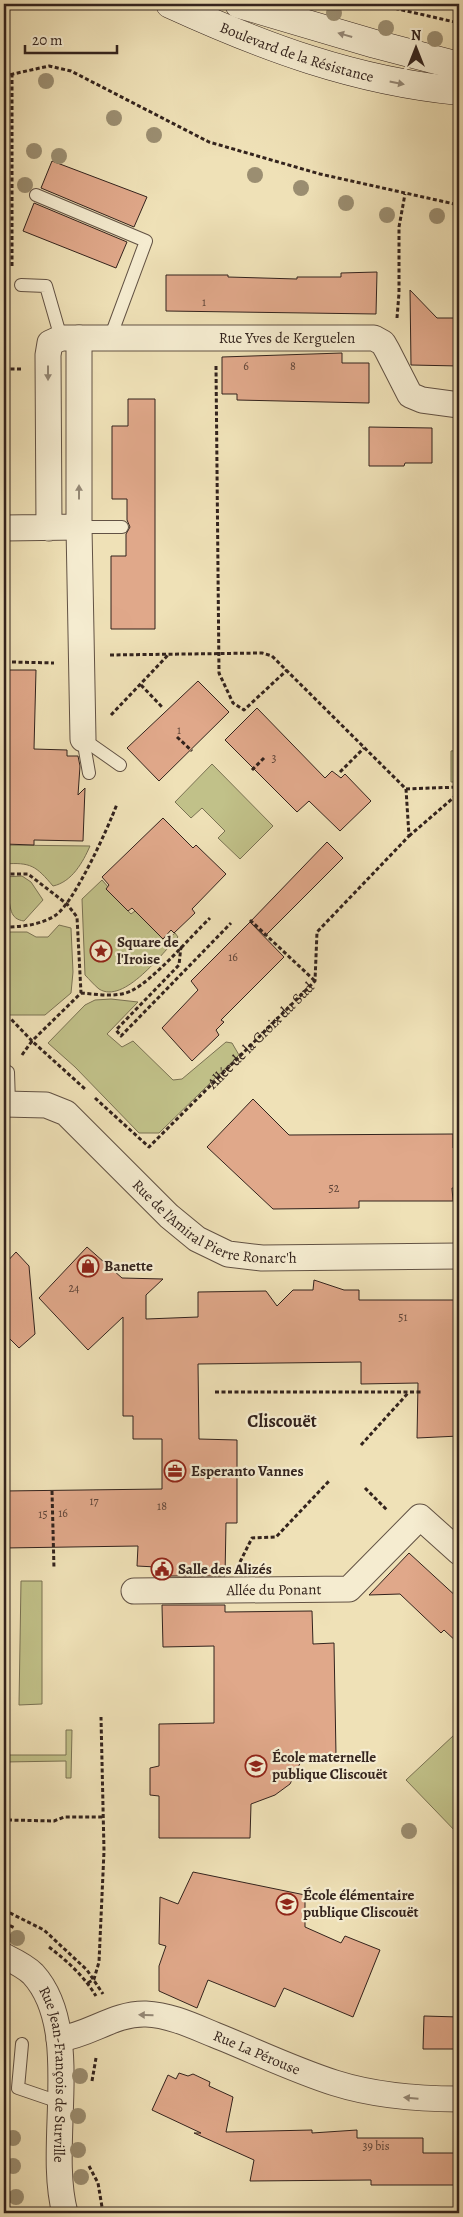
<svg xmlns="http://www.w3.org/2000/svg" width="463" height="2217" viewBox="0 0 463 2217" font-family="Alegreya,serif">
<rect width="100%" height="100%" fill="#efe1b7"/>
<filter id="stains"><feTurbulence type="fractalNoise" baseFrequency=".004" numOctaves="4"/><feColorMatrix values="0 0 0 0 .2 0 0 0 0 .09 0 0 0 0 .02 0 0 0 .5 -.17"/></filter>
<radialGradient id="worn" r=".72"><stop offset=".6" stop-color="#630" stop-opacity="0"/><stop offset="1" stop-color="#630" stop-opacity=".3"/></radialGradient>
<g fill="#c1c189" stroke="#7a7253">
<path d="M459 750V782H451V751Z"/>
<path d="M212 764 273 826 240 859 218 838 225 831 202 808 191 818 175 802Z"/>
<path d="M4 845 90 846C83 862 72 882 53 886 36 866 31 862 4 864Z"/>
<path d="M22 876 31 882 43 900 24 921C9 919 11 907 8 895L4 894V877Z"/>
<path d="M102 880 109 888 108 890 131 914 135 911 166 941 175 933 178 937C163 952 124 1005 99 989 94 985 89 979 85 975L82 899Z"/>
<path d="M59 925 71 928 73 972 71 993 45 1015H4V932H27L36 937H48Z"/>
<path d="M111 999 138 1002 107 1034 122 1047 133 1041 173 1080 182 1079 226 1042 232 1043 239 1055 159 1133H139L75 1067 48 1043 85 1005 95 1000Z"/>
<path d="M21 1581H42V1704L19 1705Z"/>
<path d="M66 1730H72L71 1778H66V1761L4 1762V1755H66Z"/>
<path d="M454 1735 459 1739V1835L406 1780Z"/>
</g>
<g fill="#e0a88a" stroke="#33231d">
<path d="M52 161 147 197 134 227 41 188Z"/>
<path d="M34 203 127 242 116 268 23 231Z"/>
<path d="M377 272 376 314 166 311V275H228V277L297 279V277H341V273Z"/>
<path d="M410 290 437 318H459V366L411 365Z"/>
<path d="M342 353V363H369V403L237 400V394H222V357Z"/>
<path d="M128 399H155V629H111V556H126V534L130 527 127 520V499H112V426H128Z"/>
<path d="M369 427 432 428V463H405L404 466H369Z"/>
<path d="M4 670H36L34 749 67 750V756H78L80 766 78 795 85 788 83 841 34 840V845L4 844Z"/>
<path d="M198 681 229 712 159 781 127 748Z"/>
<path d="M257 708 325 778 332 771 341 778 345 774 371 801 340 831 309 801 297 812 225 740Z"/>
<path d="M163 818 193 848 196 845 226 874 192 909 195 913 174 933 171 930 163 939 132 908 128 911 106 889 109 885 102 877Z"/>
<path d="M327 842 343 858 265 936 250 922Z"/>
<path d="M250 922 284 957 221 1020 224 1022 216 1030 219 1035 192 1061 162 1028 198 990 191 981Z"/>
<path d="M253 1099 289 1135 453 1134V1148H459V1188H452L453 1201H359V1208L273 1209 207 1147Z"/>
<path d="M87 1247 122 1278 163 1279 146 1295V1319L198 1317V1292L266 1291 277 1306 293 1290H313L314 1280 344 1290H359V1300H459V1436L417 1438 418 1383 361 1384V1362L198 1364 199 1439 237 1440V1523H226L225 1576H162V1569H156V1567L137 1566 138 1546 4 1548V1491L162 1489V1439H133V1416H123V1317L88 1350 39 1298Z"/>
<path d="M16 1252 29 1266 35 1334 19 1348 4 1333V1265Z"/>
<path d="M409 1553 459 1599V1644L444 1630 441 1633 400 1594 369 1595Z"/>
<path d="M162 1605H225V1612L312 1611 313 1644 334 1643 336 1755H304L290 1784 275 1795 251 1804 250 1838H159V1796L150 1795V1768L159 1766V1724L214 1723V1646L163 1647Z"/>
<path d="M193 1872 305 1895V1927L341 1943 345 1936 380 1950 353 2017 284 1988 275 2007 208 1980 197 2008 159 1991V1966L166 1946 159 1944 160 1897 178 1904Z"/>
<path d="M424 2016 459 2017V2049H423Z"/>
<path d="M179 2073 188 2076 193 2074 210 2082 209 2086 233 2097 226 2132 312 2130V2133L357 2130V2138H423V2153H459V2185H371V2180L250 2181 254 2160 194 2133H201L152 2110 168 2075 176 2079Z"/>
</g>
<g fill="none" stroke-linecap="round" stroke-linejoin="round">
<g stroke="#625244" stroke-width="14">
<g id="lane">
<path d="M36 195 146 241 110 338"/>
<path d="M21 285 46 286 61 338"/>
<path d="M79 527H122"/>
<path d="M83 739 120 765"/>
<path d="M83 739 89 773"/>
<path d="M4 1072H8L9 1104"/>
<path d="M22 2044 18 2088 59 2102"/>
</g>
</g>
<g stroke="#625244" stroke-width="27">
<g id="street">
<path id="s2" d="M79 338H374L383 343 387 350 410 395 422 400 459 405"/>
<path d="M79 527 83 739"/>
<path d="M4 528 79 527V338H61L50 343 48 355 49 528"/>
<path id="s3" d="M4 1104 46 1105 66 1113 169 1216 197 1239 228 1254 262 1258 459 1256"/>
<path id="s4" d="M134 1591 349 1589 420 1517 459 1552"/>
<path id="s5" d="M4 1956C14 1961 25 1966 33 1974 84 2030 46 2143 65 2213"/>
<path id="s6" d="M59 2039C90 2035 114 2013 146 2014 170 2015 193 2026 215 2035 255 2051 294 2070 335 2083 376 2096 417 2099 459 2099"/>
</g>
</g>
<g stroke="#33231d" stroke-width="29">
<g id="secondary">
<path id="s7" d="M170 4C264 47 355 81 459 91"/>
<path d="M239 4 375 44 459 66"/>
</g>
</g>
<g stroke="#33231d" stroke-width="3" stroke-dasharray="4 2.5" stroke-linecap="butt">
<path d="M376 4 459 23"/>
<path d="M4 76 49 66 71 71 209 142 320 174 459 205"/>
<path d="M12 266V74"/>
<path d="M397 318 399 293V227L405 194"/>
<path d="M216 366 219 673 233 703 244 710 287 670"/>
<path d="M4 369H21"/>
<path d="M12 662 54 663"/>
<path d="M141 685 163 708"/>
<path d="M111 715 169 654"/>
<path d="M177 737 192 751"/>
<path d="M252 770 265 757"/>
<path d="M340 772 364 748"/>
<path d="M406 789 459 787"/>
<path d="M409 836 459 793"/>
<path d="M4 874H28L67 904 77 917 81 993 32 1041 11 1019H4"/>
<path d="M250 920 315 981"/>
<path d="M4 927C21 927 41 925 56 915 75 901 108 828 117 804"/>
<path d="M181 946 179 965 116 1030 121 1036 231 923"/>
<path d="M81 993C96 994 116 998 131 991 154 980 190 937 210 918"/>
<path d="M22 1055 32 1041 85 1089"/>
<path id="s1" d="M95 1098 149 1147 315 981 317 932 409 836 406 789 272 656 262 653 109 655"/>
<path d="M215 1392H422"/>
<path d="M361 1445 409 1392"/>
<path d="M365 1488 387 1510"/>
<path d="M52 1491 54 1569"/>
<path d="M240 1562 252 1538 276 1537 330 1480"/>
<path d="M8 1820 54 1821 64 1817H103"/>
<path d="M4 1910 44 1930 87 1970 103 1994"/>
<path d="M4 1923 15 1928"/>
<path d="M49 1947C67 1961 84 1976 96 1996"/>
<path d="M88 1983 94 1979 99 1962 104 1851 101 1717"/>
<path d="M92 2081 96 2058"/>
<path d="M89 2166 98 2183 103 2213"/>
</g>
<use href="#lane" stroke="#f5ecd0" stroke-width="12"/>
<use href="#street" stroke="#f5ecd0" stroke-width="25"/>
<use href="#secondary" stroke="#f5ecd0" stroke-width="28"/>
</g>
<g fill="#9b8e71">
<circle cx="334" cy="13" r="8"/>
<circle cx="386" cy="28" r="8"/>
<circle cx="435" cy="39" r="8"/>
<circle cx="46" cy="81" r="8"/>
<circle cx="114" cy="118" r="8"/>
<circle cx="154" cy="135" r="8"/>
<circle cx="34" cy="151" r="8"/>
<circle cx="59" cy="156" r="8"/>
<circle cx="255" cy="175" r="8"/>
<circle cx="25" cy="185" r="8"/>
<circle cx="301" cy="188" r="8"/>
<circle cx="346" cy="203" r="8"/>
<circle cx="387" cy="215" r="8"/>
<circle cx="437" cy="216" r="8"/>
<circle cx="409" cy="1831" r="8"/>
<circle cx="17" cy="1938" r="8"/>
<circle cx="80" cy="2076" r="8"/>
<circle cx="78" cy="2116" r="8"/>
<circle cx="13" cy="2138" r="8"/>
<circle cx="78" cy="2150" r="8"/>
<circle cx="13" cy="2166" r="8"/>
<circle cx="81" cy="2177" r="8"/>
<circle cx="16" cy="2197" r="8"/>
</g>
<defs><path id="oneway-solid" d="M-6-.8H1V-3.2L6.5 0L1 3.2V.8H-6Z" transform="scale(1.25)"/></defs>
<g fill="#948876">
<use href="#oneway-solid" transform="translate(345 35) rotate(-164)"/>
<use href="#oneway-solid" transform="translate(397 83) rotate(11)"/>
<use href="#oneway-solid" transform="translate(48 373) rotate(90)"/>
<use href="#oneway-solid" transform="translate(79 492) rotate(-90)"/>
<use href="#oneway-solid" transform="translate(146 2015) rotate(-179)"/>
<use href="#oneway-solid" transform="translate(411 2098) rotate(-175)"/>
</g>
<defs>
<g id="sight-ring" transform="scale(1.125)"><circle r="9.5" fill="#f5ecd0" stroke="#8f2418" stroke-width="1.5"/><path d="M0-6L1.8-2.2L6-1.7L2.9 1.2L3.7 5.4L0 3.3L-3.7 5.4L-2.9 1.2L-6-1.7L-1.8-2.2Z" fill="#8f2418"/></g>
<g id="shop-ring" transform="scale(1.125)"><circle r="9.5" fill="#f5ecd0" stroke="#8f2418" stroke-width="1.5"/><path d="M-5-2.5h2.3a2.7 3.5 0 0 1 5.4 0H5L5.5 6h-11ZM-1.5-2.5h3a1.5 2.3 0 0 0-3 0Z" fill="#8f2418"/></g>
<g id="office-ring" transform="scale(1.125)"><circle r="9.5" fill="#f5ecd0" stroke="#8f2418" stroke-width="1.5"/><path d="M-6-3h4V-5.5h4V-3h4V5H-6ZM-1-4.5V-3h2v-1.5ZM-6 0V1H6V0Z" fill="#8f2418"/></g>
<g id="civic-ring" transform="scale(1.125)"><circle r="9.5" fill="#f5ecd0" stroke="#8f2418" stroke-width="1.5"/><path d="M-.6-6.5H3V-4.5H.6V-3L4-1V1h2V6H-6V1h2V-1L-.6-3ZM-1.2 2.5V6h2.4V2.5Z" fill="#8f2418"/></g>
<g id="school-ring" transform="scale(1.125)"><circle r="9.5" fill="#f5ecd0" stroke="#8f2418" stroke-width="1.5"/><path d="M0-5L7-2L0 1L-7-2ZM-4 1L0 2.5L4 1V4Q0 6-4 4Z" fill="#8f2418"/></g>
</defs>
<g fill-rule="evenodd">
<use href="#sight-ring" x="101" y="951"/>
<use href="#shop-ring" x="88" y="1266"/>
<use href="#office-ring" x="175" y="1471"/>
<use href="#civic-ring" x="162" y="1569"/>
<use href="#school-ring" x="256" y="1766"/>
<use href="#school-ring" x="287" y="1904"/>
</g>
<g text-anchor="middle" stroke-width="4.5" stroke-linejoin="round" paint-order="stroke">
<g font-size="12" fill="#5e4438">
<text x="204" y="306">1</text>
<text x="246" y="370">6</text>
<text x="293" y="370">8</text>
<text x="179" y="734">1</text>
<text x="274" y="762">3</text>
<text x="233" y="961">16</text>
<text x="334" y="1192">52</text>
<text x="74" y="1292">24</text>
<text x="403" y="1321">51</text>
<text x="94" y="1505">17</text>
<text x="162" y="1510">18</text>
<text x="63" y="1517">16</text>
<text x="43" y="1518">15</text>
<text x="376" y="2150">39 bis</text>
</g>
<g font-size="15" fill="#33231d" stroke="#f5ecd0">
<text dy="5" stroke="none"><textPath href="#s7" startOffset="136">Boulevard de la Résistance</textPath></text>
<text dy="5" stroke="none"><textPath href="#s2" startOffset="208">Rue Yves de Kerguelen</textPath></text>
<text dy="5" stroke="none"><textPath href="#s1" startOffset="231">Allée de la Croix du Sud</textPath></text>
<text dy="5" stroke="none"><textPath href="#s3" startOffset="255">Rue de l'Amiral Pierre Ronarc'h</textPath></text>
<text dy="5" stroke="none"><textPath href="#s4" startOffset="140">Allée du Ponant</textPath></text>
<text dy="5" stroke="none"><textPath href="#s6" startOffset="209">Rue La Pérouse</textPath></text>
<text dy="5" stroke="none"><textPath href="#s5" startOffset="140">Rue Jean-François de Surville</textPath></text>
</g>
<g font-size="15" font-weight="bold" fill="#33231d" stroke="#f5ecd0" text-anchor="start">
<text x="117" y="947">Square de<tspan x="117" dy="17">l'Iroise</tspan></text>
<text x="104" y="1271">Banette</text>
<text x="191" y="1476">Esperanto Vannes</text>
<text x="178" y="1574">Salle des Alizés</text>
<text x="272" y="1762">École maternelle<tspan x="272" dy="17">publique Cliscouët</tspan></text>
<text x="303" y="1900">École élémentaire<tspan x="303" dy="17">publique Cliscouët</tspan></text>
</g>
<g font-size="18" font-weight="bold" fill="#33231d" stroke="#f5ecd0">
<text x="282" y="1427">Cliscouët</text>
</g>
</g>
<rect width="463" height="2217" fill="none" stroke="#efe1b7" stroke-width="20"/>
<rect x="5" y="5" width="453" height="2207" fill="none" stroke="#33231d" stroke-width="2.5"/>
<rect x="10" y="10" width="443" height="2197" fill="none" stroke="#33231d"/>
<g transform="translate(416 48)" stroke="#f5ecd0" stroke-width="4" paint-order="stroke">
<path d="M0-4L9 19L0 12L-9 19Z" fill="#33231d"/>
<text y="-8" font-size="14" font-weight="bold" text-anchor="middle" fill="#33231d">N</text>
</g>
<path d="M25 45v8h92v-8" fill="none" stroke="#33231d" stroke-width="2.5"/>
<text x="32" y="45" font-size="15" fill="#33231d" stroke="#f5ecd0" stroke-width="4" paint-order="stroke">20 m</text>
<rect width="100%" height="100%" filter="url(#stains)"/>
<rect width="100%" height="100%" fill="url(#worn)"/>
</svg>
